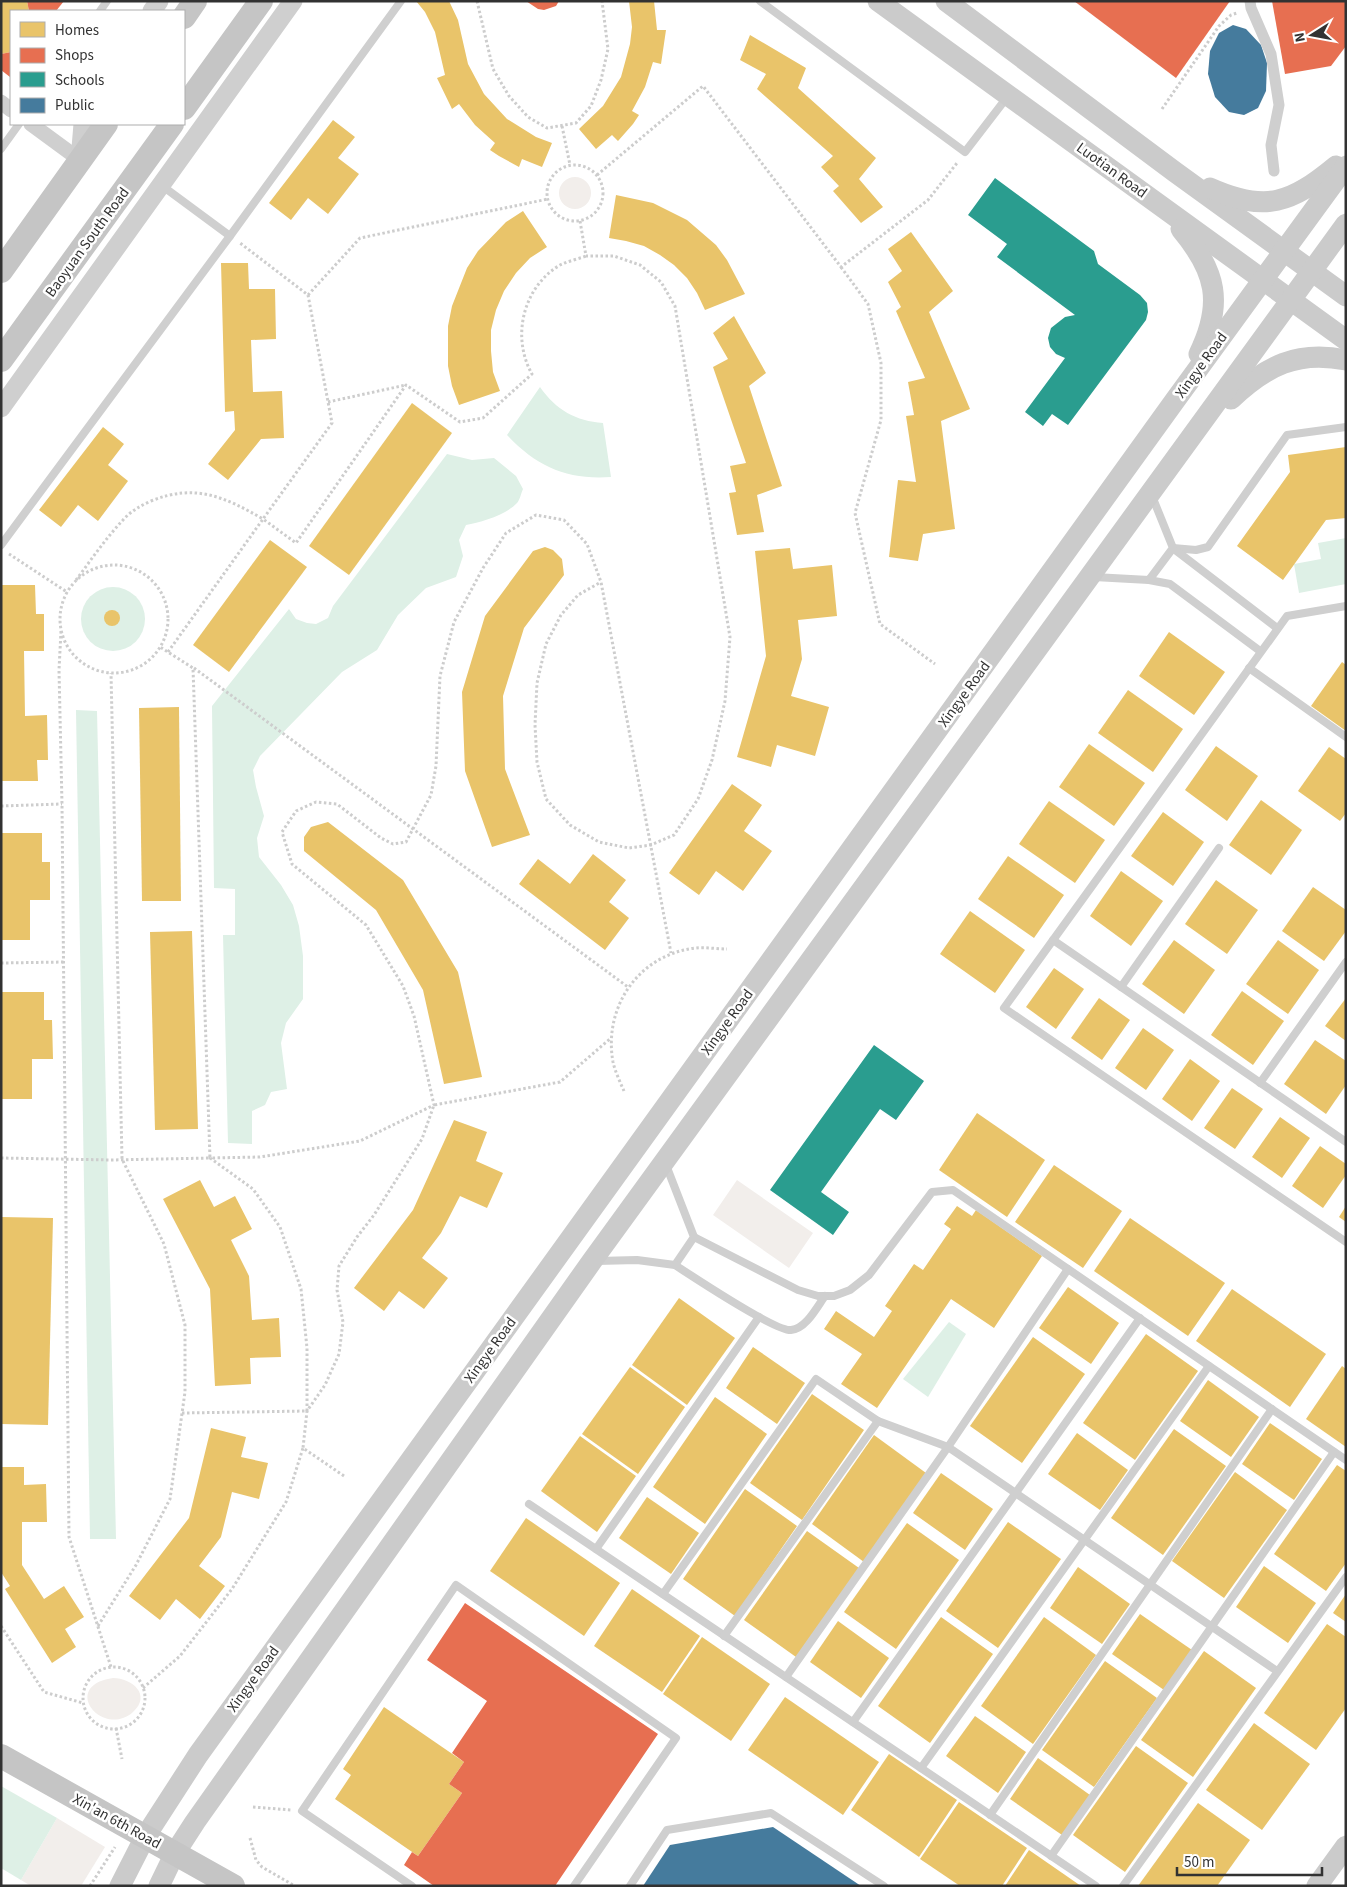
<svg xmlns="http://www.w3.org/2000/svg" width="1347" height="1887" viewBox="0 0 1347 1887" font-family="'Source Sans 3',sans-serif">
<rect width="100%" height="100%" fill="#fff"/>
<g fill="#f2eeeb">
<circle cx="575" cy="193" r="16"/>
<path d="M737 1180 813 1233 789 1268 713 1215Z"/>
<path d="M113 1678C132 1678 152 1695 133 1712 103 1739 59 1686 113 1678Z"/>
<path d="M57 1818 105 1847 81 1886H31L21 1880Z"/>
</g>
<g fill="#def0e6">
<path d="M540 387C556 410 576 421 603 423L611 477C567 480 537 467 507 435Z"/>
<path d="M447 454 472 460 494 458 516 476 523 489C521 493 520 500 517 503 506 515 481 522 466 525L459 540 463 556 456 577 426 588 398 615 377 650 342 672 260 756 253 770 256 787 264 816 257 838 259 857 281 885 293 905 299 926 303 956V999L286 1023 281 1043 287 1089 271 1092 265 1105 252 1111V1144L228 1143 223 935H235V889L214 888 212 706 289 609 296 619 307 623 316 624 328 618 333 606Z"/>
<path d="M1346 538V584L1299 593 1294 564 1321 559 1318 543Z"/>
<circle cx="113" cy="619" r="32"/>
<path d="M76 710 97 711 116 1539H90Z"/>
<path d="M949 1322 966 1334 928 1397 903 1379Z"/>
<path d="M1 1786 57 1818 21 1880 1 1868Z"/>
</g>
<g fill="#e9c46a">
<path d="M1 1H27L29 11H11V52L1 54Z"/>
<path d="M416 1H449L458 20 468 64 484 94 507 119 536 137 552 143 542 167 522 159 519 167 499 156 490 150 495 143 475 125 459 104 452 109 437 78 445 75 435 32 425 12Z"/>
<path d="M629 1H654L657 30H666L661 64 653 62 645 87 632 111 639 115 633 124 618 141 612 135 596 149 579 129 603 106 621 77 630 44 632 27Z"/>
<path d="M1141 1H1205L1208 7 1186 18 1181 7 1174 10 1184 54 1158 61 1150 21Z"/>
<path d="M1286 1H1346V13L1325 17 1332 55 1296 61Z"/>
<path d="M750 35 806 68 798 88 876 158 859 179 883 207 861 223 833 191 839 186 821 167 833 156 757 89 766 74 740 60Z"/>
<path d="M333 120 355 137 338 158 359 174 328 214 308 198 291 220 269 203Z"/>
<path d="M616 195 653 203 687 220 716 245 727 260 745 294 705 310 697 293 687 278 674 265 660 255 644 246 626 241 609 238Z"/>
<path d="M523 211 547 247 530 258 516 273 504 291 496 310 491 330V351L493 372 500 391 459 405 452 386 448 366V326L452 306 467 268 478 251 506 222Z"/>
<path d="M911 232 953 291 929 312 970 409 941 421 955 529 923 534 918 561 889 557 898 480 916 482 906 416 914 415 908 382 925 378 896 311 901 307 888 282 902 271 888 249Z"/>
<path d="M221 263H248L249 289H275L276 339 251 340 253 392 282 391 284 438 261 439 228 480 208 464 235 430 234 411 225 412Z"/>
<path d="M734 316 766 373 749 386 782 486 757 495 764 532 737 535 729 493 736 492 730 466 746 463 713 367 728 359 713 333Z"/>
<path d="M412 403 452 433 349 575 309 546Z"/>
<path d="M103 427 124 444 108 465 128 481 98 521 78 505 61 527 39 510Z"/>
<path d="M1346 447V518L1326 520 1283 580 1237 546 1290 472 1288 455Z"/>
<path d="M270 540 307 567 229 672 193 645Z"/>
<path d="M545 547 553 550 562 559 564 575 524 628 503 696 505 769 530 835 492 847 465 771 462 692 485 616 533 551Z"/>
<path d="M790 548 793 569 832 565 837 616 798 620 802 659 791 696 829 707 815 756 777 745 771 767 737 757 766 656 755 551Z"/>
<path d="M1 585H35L36 614H44V651H24L25 716 47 715 48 760H37L38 781H1Z"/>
<circle cx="112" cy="618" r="8"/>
<path d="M1169 632 1225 672 1194 715 1139 676Z"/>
<path d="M1342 662 1346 665V731L1311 706Z"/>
<path d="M1128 690 1183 729 1153 772 1098 733Z"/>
<path d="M179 707 181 901H142L139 708Z"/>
<path d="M1089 744 1145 783 1114 826 1059 787Z"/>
<path d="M1216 746 1258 776 1227 821 1185 790Z"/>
<path d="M1329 747 1346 759V813L1340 821 1298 791Z"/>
<path d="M732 784 762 805 744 831 772 851 743 891 716 871 699 895 669 873Z"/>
<path d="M1261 800 1302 830 1271 875 1229 845Z"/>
<path d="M1049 801 1105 840 1075 883 1019 844Z"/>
<path d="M1163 812 1204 842 1173 886 1131 856Z"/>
<path d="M328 822 403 880 458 972 482 1077 444 1084 423 990 376 910 304 851V837L311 827Z"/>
<path d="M1 833H42V862H50V900H30V940H1Z"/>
<path d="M593 854 626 880 609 902 629 918 605 950 519 884 538 859 570 884Z"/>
<path d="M1008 856 1064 895 1034 938 978 899Z"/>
<path d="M1121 871 1163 901 1131 946 1090 916Z"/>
<path d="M1216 880 1258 910 1227 954 1185 924Z"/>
<path d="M1313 887 1346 910V931L1324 961 1282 931Z"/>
<path d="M970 911 1025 950 995 993 940 954Z"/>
<path d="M192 931 198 1129 155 1130 150 932Z"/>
<path d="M1174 940 1215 970 1184 1014 1142 984Z"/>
<path d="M1278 940 1319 970 1288 1014 1246 984Z"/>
<path d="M1054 968 1084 989 1056 1029 1026 1007Z"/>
<path d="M1242 991 1284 1021 1253 1065 1211 1035Z"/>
<path d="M1 992H44V1020H52L53 1059H32V1099H1Z"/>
<path d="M1099 998 1130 1020 1102 1060 1071 1038Z"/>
<path d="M1346 998V1041L1325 1026Z"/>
<path d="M1143 1028 1174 1050 1146 1090 1115 1068Z"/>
<path d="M1315 1040 1346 1061V1085L1326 1114 1284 1084Z"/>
<path d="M1190 1059 1220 1081 1192 1121 1162 1099Z"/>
<path d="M1232 1088 1263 1109 1235 1149 1204 1128Z"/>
<path d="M977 1113 1045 1160 1007 1217 939 1170Z"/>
<path d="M1280 1117 1310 1138 1282 1178 1252 1157Z"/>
<path d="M454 1120 487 1132 476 1161 503 1173 487 1208 460 1196 441 1233 422 1258 448 1278 424 1309 399 1291 384 1311 354 1288 413 1210Z"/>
<path d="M1320 1146 1346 1164V1175L1323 1208 1292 1186Z"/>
<path d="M1054 1165 1122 1211 1083 1268 1015 1222Z"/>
<path d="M200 1180 214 1207 235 1196 252 1229 231 1240 249 1276 252 1320 279 1318 281 1357 250 1358 251 1384 215 1386 210 1289 163 1199Z"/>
<path d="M957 1206 972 1216 976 1210 1042 1256 994 1328 951 1299 877 1408 841 1384 862 1354 824 1329 836 1311 874 1337 892 1311 885 1306 914 1264 923 1270 951 1229 944 1224Z"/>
<path d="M1346 1206V1222L1339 1217Z"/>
<path d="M1 1217 53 1218 48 1425 1 1424Z"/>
<path d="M1130 1218 1225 1283 1188 1336 1094 1271Z"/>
<path d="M1068 1287 1119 1323 1091 1364 1039 1328Z"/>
<path d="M1232 1289 1326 1354 1290 1407 1196 1341Z"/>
<path d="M679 1298 735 1338 687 1405 632 1365Z"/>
<path d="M1146 1334 1198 1371 1135 1460 1083 1423Z"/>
<path d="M1033 1337 1085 1374 1022 1463 970 1426Z"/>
<path d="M753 1347 805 1383 777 1424 726 1388Z"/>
<path d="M1342 1366 1346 1369V1447L1306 1419Z"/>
<path d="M630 1367 685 1407 638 1474 582 1434Z"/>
<path d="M1208 1380 1259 1417 1231 1457 1180 1421Z"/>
<path d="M812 1394 864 1430 802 1520 750 1483Z"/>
<path d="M715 1397 767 1434 705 1524 653 1487Z"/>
<path d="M1270 1423 1322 1459 1294 1500 1242 1464Z"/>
<path d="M211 1428 246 1437 241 1457 268 1463 259 1499 232 1492 221 1537 199 1566 225 1586 200 1619 176 1599 160 1620 129 1596 189 1518Z"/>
<path d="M1174 1429 1226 1466 1163 1555 1111 1518Z"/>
<path d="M1077 1433 1128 1470 1100 1510 1048 1474Z"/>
<path d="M874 1435 926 1473 864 1562 812 1524Z"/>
<path d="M580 1436 636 1476 597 1532 541 1491Z"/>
<path d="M1337 1465 1346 1471V1563L1326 1591 1274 1554Z"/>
<path d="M1 1467H24V1485L46 1484 47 1522H22V1565L44 1599 64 1586 84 1617 65 1629 76 1647 52 1663 5 1589 10 1586 1 1572Z"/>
<path d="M1235 1472 1287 1510 1224 1598 1172 1561Z"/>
<path d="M941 1473 993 1509 965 1550 913 1513Z"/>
<path d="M745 1489 797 1526 735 1616 683 1579Z"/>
<path d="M647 1497 699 1533 671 1574 619 1538Z"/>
<path d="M526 1518 620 1583 584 1636 490 1571Z"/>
<path d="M1008 1522 1061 1559 998 1648 946 1611Z"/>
<path d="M907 1523 959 1560 896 1649 844 1612Z"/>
<path d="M807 1531 859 1568 796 1657 744 1620Z"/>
<path d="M1264 1566 1316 1603 1288 1643 1236 1607Z"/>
<path d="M1078 1567 1130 1604 1102 1644 1050 1608Z"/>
<path d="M632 1589 700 1636 662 1692 594 1646Z"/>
<path d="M1346 1594V1622L1333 1613Z"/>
<path d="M1140 1614 1192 1650 1164 1690 1112 1654Z"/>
<path d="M941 1617 993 1654 930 1743 878 1706Z"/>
<path d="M1044 1617 1096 1655 1033 1744 981 1706Z"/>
<path d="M838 1621 889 1658 861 1698 810 1662Z"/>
<path d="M1327 1624 1346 1637V1708L1316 1750 1264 1713Z"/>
<path d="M702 1637 770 1684 731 1741 663 1694Z"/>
<path d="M1204 1651 1256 1688 1193 1777 1141 1740Z"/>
<path d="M522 1654 646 1738 615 1785 491 1701Z"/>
<path d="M1105 1661 1157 1698 1094 1787 1042 1750Z"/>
<path d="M785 1697 879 1762 843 1815 748 1750Z"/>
<path d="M384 1707 464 1762 449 1784 462 1793 418 1856 335 1799 351 1775 343 1769Z"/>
<path d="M975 1716 1026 1752 998 1793 946 1756Z"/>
<path d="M1254 1723 1310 1764 1262 1830 1206 1790Z"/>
<path d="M1136 1746 1188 1783 1125 1872 1073 1835Z"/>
<path d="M889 1754 957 1800 919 1857 851 1810Z"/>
<path d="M1038 1758 1090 1795 1062 1835 1010 1799Z"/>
<path d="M959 1802 1027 1848 1002 1886H960L920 1859Z"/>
<path d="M1198 1803 1250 1840 1217 1886H1138Z"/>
<path d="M1029 1850 1081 1886H1005Z"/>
</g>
<g fill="#e76f51">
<path d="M27 1H64L56 11H29Z"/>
<path d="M526 1H559L556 6 544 10 538 9Z"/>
<path d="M1074 1H1230L1176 78Z"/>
<path d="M1272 1H1346V46L1331 66 1285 74Z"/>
<path d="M11 52V75L10 77 1 70V54Z"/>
<path d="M465 1603 658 1734 555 1886H434L404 1865 412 1852 418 1856 462 1793 449 1784 464 1762 452 1753 487 1701 427 1660Z"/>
</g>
<g fill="#2a9d8f">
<path d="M995 178 1094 251 1098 264 1140 295 1147 303 1148 312 1146 320 1068 425 1052 414 1043 426 1025 412 1065 358 1056 354 1050 347 1048 338 1051 328 1065 317 1075 315 997 257 1007 244 968 215Z"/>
<path d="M874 1045 924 1081 896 1120 880 1109 821 1192 849 1212 833 1235 770 1190Z"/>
</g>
<g fill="#457b9d">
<path d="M1233 25 1246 29 1261 45 1267 63 1266 91 1258 108 1244 115 1229 112 1215 97 1208 74 1210 51 1219 33Z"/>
<path d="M773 1827 861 1886H643L670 1845Z"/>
</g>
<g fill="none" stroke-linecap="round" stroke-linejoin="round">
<g stroke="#cdcdcd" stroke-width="3" stroke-dasharray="2.5 2.5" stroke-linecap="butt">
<path d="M477 1 493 69 509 96 528 117 547 128 576 123 591 106 601 80 608 49 602 1"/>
<path d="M1162 109 1219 26 1231 15 1237 13"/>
<path d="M562 126 570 165"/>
<circle cx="575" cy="193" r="28"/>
<path d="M597 175 703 86 841 267 928 200 957 163"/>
<path d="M580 221 586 256H614L640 265 661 282 675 306 730 637 725 701 712 760 698 799 674 835 651 845 629 848 599 842 570 825 546 799 537 762 535 725 537 683 546 644 561 615 578 595 601 582"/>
<path d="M841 267 868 304 881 363V420L855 513 880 624 935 664"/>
<path d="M308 295 360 238 548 199"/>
<path d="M328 402 406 385"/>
<path d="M9 554 67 592"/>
<circle cx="114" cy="619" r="54"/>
<path d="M76 580C91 560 106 538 123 520 131 511 140 506 151 501 195 483 225 497 263 519L332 423 308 295 240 243"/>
<path d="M61 631 59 670 62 804 69 1537 111 1667"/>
<path d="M168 652 263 519 296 543 406 385 460 422 483 418 532 374C511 337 523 287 560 265 568 261 578 259 586 256"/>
<path d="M194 668 628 987"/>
<path d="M1 806 62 804"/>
<path d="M1 963 64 962"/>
<path d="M624 1091C620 1082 615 1071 613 1062 603 1007 639 954 696 948 705 947 717 949 727 949"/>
<path d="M1 1158 112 1160 210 1158 193 668 160 647"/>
<path d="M182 1413 307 1411V1348L301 1289 280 1227 253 1189 210 1158 260 1157 360 1141 434 1105 414 1016 403 986 366 925 292 864 282 832 296 811 316 802 337 804 381 838 393 844 406 842 431 795 436 766 440 676 454 622 483 568 506 533 536 515 564 520 587 544 601 582 671 953"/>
<path d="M344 1476 303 1448 307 1411 325 1385 339 1354 343 1322 337 1290 339 1266 357 1237 374 1215 422 1139 434 1105 560 1082 611 1038"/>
<path d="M1 1626 44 1692 83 1703"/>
<path d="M98 1626 136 1565 170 1499 185 1392V1325L164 1244 122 1159 111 673"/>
<circle cx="114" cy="1698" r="31"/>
<path d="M143 1688 180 1656 232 1589 286 1502 303 1448"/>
<path d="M116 1728 122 1759"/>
<path d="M253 1807 291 1810"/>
<path d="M250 1838 256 1860 262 1867 295 1886"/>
<path d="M90 1886 115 1847"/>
</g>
<g stroke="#cfcfcf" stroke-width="8">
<path d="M760 1 965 152 1008 96"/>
<path d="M100 11 107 1"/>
<path d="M1 149 19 124"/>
<path d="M161 185 230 236"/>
<path d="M1 545 230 236 401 1"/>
<path d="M1173 548 1196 550 1208 547 1287 435 1346 427"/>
<path d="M1174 549 1277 628"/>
<path d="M1094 577 1149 580 1173 548 1152 496"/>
<path d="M1149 580 1170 584 1260 651"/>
<path d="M1346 606 1287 616 1004 1008 1346 1242"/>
<path d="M1249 668 1346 737"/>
<path d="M1053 940 1346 1142"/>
<path d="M1121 987 1219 848"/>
<path d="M1260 1083 1346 962"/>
<path d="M694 1237 798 1290 818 1296H834L850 1290 869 1275 932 1192 953 1190 1346 1460"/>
<path d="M597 1261 637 1260 675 1265 694 1237 666 1165"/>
<path d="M675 1265C692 1276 776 1332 791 1330 806 1329 817 1307 825 1296"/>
<path d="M529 1504 1096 1886"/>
<path d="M596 1549 759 1317"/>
<path d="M663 1594 816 1379 878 1421 948 1447 1277 1671"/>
<path d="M724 1636 878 1421"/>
<path d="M786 1677 948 1447 1068 1269"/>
<path d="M853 1722 1140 1318"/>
<path d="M921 1768 1209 1366"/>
<path d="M990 1815 1272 1409"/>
<path d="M1051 1856 1334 1452"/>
<path d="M412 1886 302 1811 456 1585 676 1738 574 1886"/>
<path d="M630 1886 667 1830 771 1813 884 1886"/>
<path d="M1123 1886 1346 1577"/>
</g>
<path stroke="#cfcfcf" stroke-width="11" d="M1250 1 1251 8 1271 54 1279 105 1271 145 1274 171"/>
<g stroke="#cfcfcf" stroke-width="15">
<path d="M1 102 11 110"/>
<path d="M31 124 80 160"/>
</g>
<g stroke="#cfcfcf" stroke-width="19">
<path d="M152 11 159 1"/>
<path d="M80 160 83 124"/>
<path d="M1 408 293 1"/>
</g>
<g stroke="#cbcbcb" stroke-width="21">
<path d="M878 1 1346 340"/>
<path d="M946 1 1175 172 1346 296"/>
<path d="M1210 188C1266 213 1291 203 1336 166"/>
<path d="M1181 229C1216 271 1224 303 1199 354"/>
<path d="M1231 399C1266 366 1297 350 1346 360"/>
<path d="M120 1886 145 1837 198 1755 1176 399 1346 166"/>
<path d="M159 1886 175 1853 195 1822 592 1261 1346 224"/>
<path d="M1317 1886 1346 1846"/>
</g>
<g stroke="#c5c5c5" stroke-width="24">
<path d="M184 17 195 1"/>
<path d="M184 108 261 1"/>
<path d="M1 271 106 124"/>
<path d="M1 360 172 124"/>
<path d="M1 1756 233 1886"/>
</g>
</g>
<g text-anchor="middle" stroke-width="5" stroke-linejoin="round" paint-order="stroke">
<g font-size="15" fill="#323232" stroke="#fff">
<text transform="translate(1112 170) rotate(36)" y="5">Luotian Road</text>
<text transform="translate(87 242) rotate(-54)" y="5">Baoyuan South Road</text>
<text transform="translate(1201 365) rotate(-54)" y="5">Xingye Road</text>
<text transform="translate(964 694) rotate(-54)" y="5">Xingye Road</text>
<text transform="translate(727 1022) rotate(-54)" y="5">Xingye Road</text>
<text transform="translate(490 1350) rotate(-54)" y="5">Xingye Road</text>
<text transform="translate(253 1679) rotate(-54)" y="5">Xingye Road</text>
<text transform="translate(117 1821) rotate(29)" y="5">Xin'an 6th Road</text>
</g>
</g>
<rect width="1347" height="1887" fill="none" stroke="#323232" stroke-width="5"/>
<rect x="10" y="10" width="175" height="115" fill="#ffffff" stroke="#adadad"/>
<rect x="20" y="22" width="25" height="15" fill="#e9c46a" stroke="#adadad"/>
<text x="55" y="35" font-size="15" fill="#323232">Homes</text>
<rect x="20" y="48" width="25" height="15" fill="#e76f51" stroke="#adadad"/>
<text x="55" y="60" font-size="15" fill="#323232">Shops</text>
<rect x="20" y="72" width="25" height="15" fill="#2a9d8f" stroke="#adadad"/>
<text x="55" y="85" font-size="15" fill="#323232">Schools</text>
<rect x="20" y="98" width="25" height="15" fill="#457b9d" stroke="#adadad"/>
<text x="55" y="110" font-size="15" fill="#323232">Public</text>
<g transform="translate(1312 35) rotate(259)" stroke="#ffffff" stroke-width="4" paint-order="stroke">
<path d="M0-4L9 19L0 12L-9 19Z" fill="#323232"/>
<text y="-8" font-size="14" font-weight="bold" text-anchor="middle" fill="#323232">N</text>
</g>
<path d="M1177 1867v8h145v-8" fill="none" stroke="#323232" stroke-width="2.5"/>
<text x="1184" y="1867" font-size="15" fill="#323232" stroke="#ffffff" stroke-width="4" paint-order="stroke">50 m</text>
</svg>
